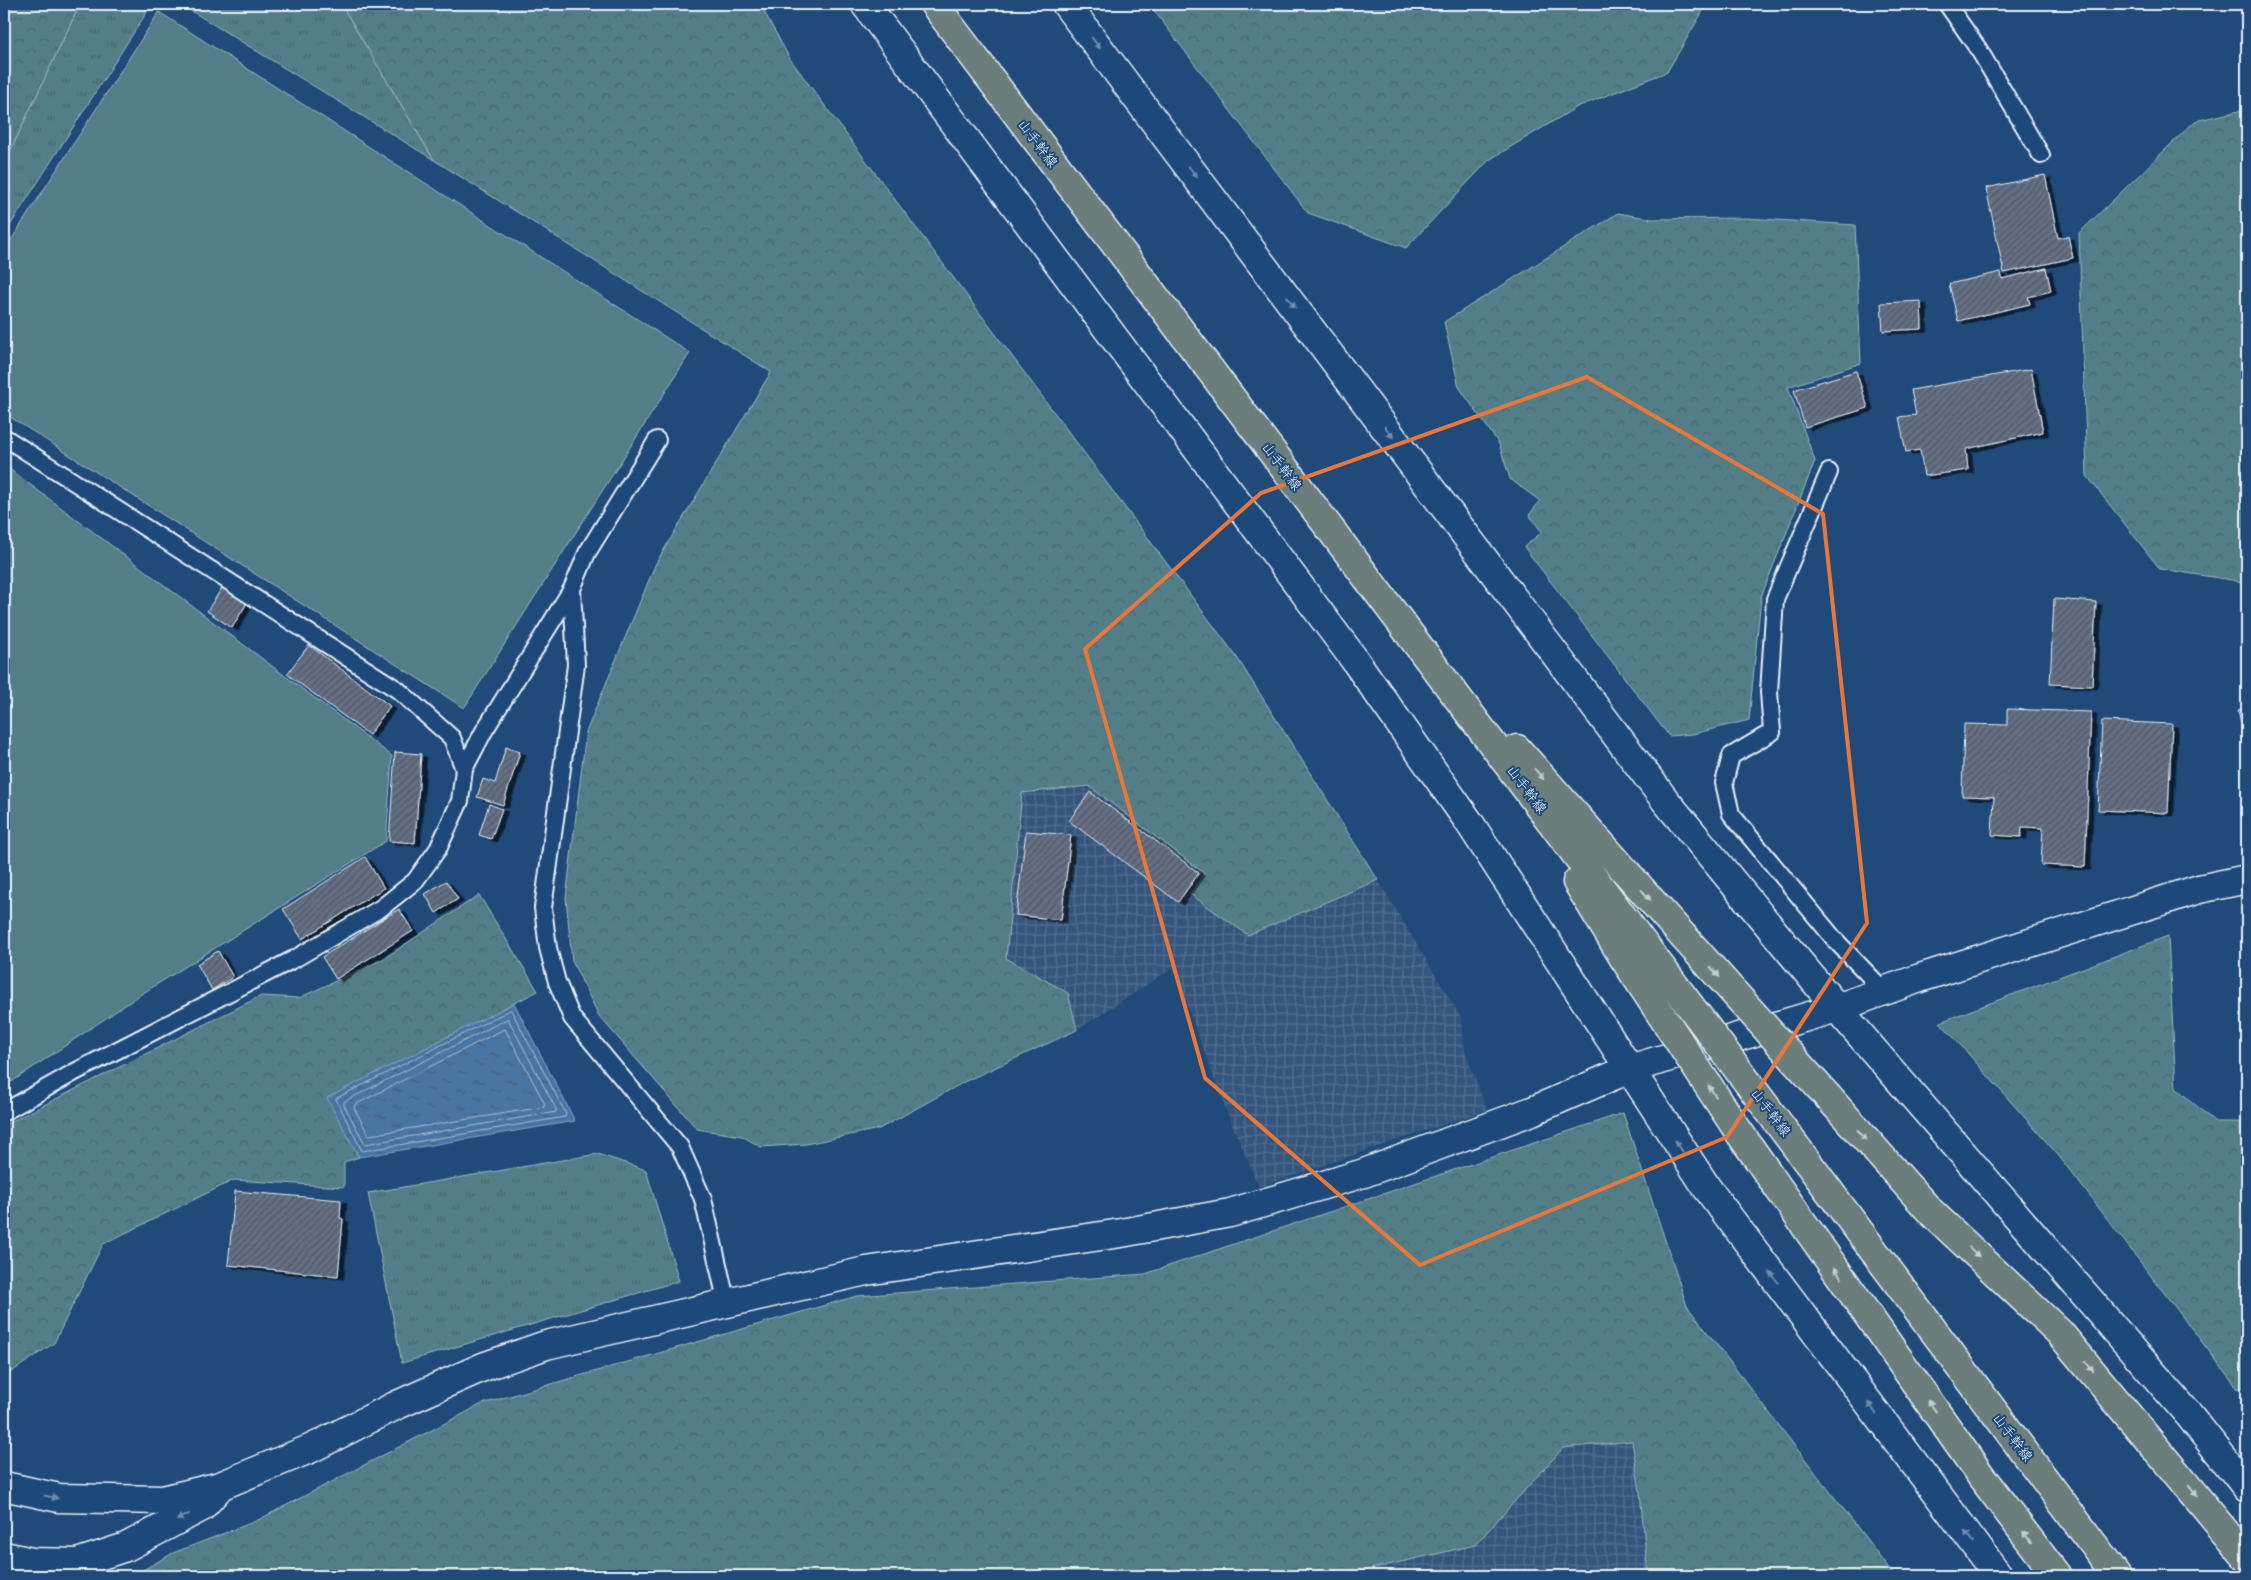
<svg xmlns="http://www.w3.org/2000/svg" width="2251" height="1580" viewBox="0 0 2251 1580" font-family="'Gochi Hand','Klee One',sans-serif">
<defs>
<pattern id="industrial-grid" width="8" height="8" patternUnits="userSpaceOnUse" patternTransform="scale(1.25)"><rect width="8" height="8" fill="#34557d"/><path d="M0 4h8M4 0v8" fill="none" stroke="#516e90"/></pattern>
<pattern id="grass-tufts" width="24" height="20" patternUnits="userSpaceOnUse" patternTransform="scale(1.25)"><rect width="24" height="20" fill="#527e87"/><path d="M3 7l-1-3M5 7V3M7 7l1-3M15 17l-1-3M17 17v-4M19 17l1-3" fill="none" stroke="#4d666c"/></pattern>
<pattern id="forest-crowns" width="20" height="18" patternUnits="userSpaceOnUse" patternTransform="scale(1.25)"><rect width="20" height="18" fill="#527e87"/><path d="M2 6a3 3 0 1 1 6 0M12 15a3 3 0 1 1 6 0" fill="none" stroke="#4d666c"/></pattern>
<pattern id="water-ripples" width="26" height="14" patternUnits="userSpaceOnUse" patternTransform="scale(1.25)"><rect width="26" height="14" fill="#4874a3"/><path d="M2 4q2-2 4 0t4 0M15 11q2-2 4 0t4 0" fill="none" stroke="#475e76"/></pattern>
<pattern id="building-hatch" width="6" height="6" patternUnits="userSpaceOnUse" patternTransform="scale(1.25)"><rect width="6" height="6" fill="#656f85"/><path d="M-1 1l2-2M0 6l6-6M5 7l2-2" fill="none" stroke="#545a65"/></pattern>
<filter id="shadow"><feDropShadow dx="5.5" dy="3" stdDeviation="0" flood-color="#0009"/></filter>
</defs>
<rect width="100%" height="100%" fill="#1f4a7a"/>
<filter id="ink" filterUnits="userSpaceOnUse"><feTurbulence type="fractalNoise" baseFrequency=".02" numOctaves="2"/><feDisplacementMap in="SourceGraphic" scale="10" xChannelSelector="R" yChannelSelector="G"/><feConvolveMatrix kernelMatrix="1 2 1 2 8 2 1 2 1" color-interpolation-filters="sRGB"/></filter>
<g filter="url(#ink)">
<g fill="url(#industrial-grid)">
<path d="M1089 786 1204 873 1248 935 1378 880 1462 1019 1465 1052 1487 1110 1259 1187 1228 1115 1173 968 1077 1030 1068 993 1006 958 1022 793Z"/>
<path d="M1632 1441 1640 1492 1648 1576H1340L1475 1545 1563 1448Z"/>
</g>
<g fill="url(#grass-tufts)" stroke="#9db8c0">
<path d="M80 4H152L4 235V164Z"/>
<path d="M180 4H341L434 160Z"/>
<path d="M598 1154 646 1170 679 1281 402 1363 368 1193Z"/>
</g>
<g fill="url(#forest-crowns)" stroke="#9db8c0">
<path d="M4 4H80L4 164Z"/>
<path d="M341 4H760L790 59 1236 656 1378 880 1248 935 1190 894 1204 873 1089 786 1022 793 1006 958 1068 993 1077 1030 966 1081 879 1129 806 1144 761 1147 742 1136 697 1129 599 1016 572 961 566 898 586 732 656 563 771 372 434 160Z"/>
<path d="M1149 4H1697L1703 11 1667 72 1577 107 1489 160 1406 248 1308 213Z"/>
<path d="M2247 109V585L2232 580 2160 569 2087 476 2079 233 2195 121Z"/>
<path d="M1618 213 1652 219 1746 218 1855 225 1861 363 1788 387 1815 461 1761 597 1749 720 1693 734 1669 736 1524 547 1542 532 1529 515 1540 501 1510 479 1499 444 1459 387 1444 322Z"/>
<path d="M479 895 538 991 328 1098 359 1157 344 1162V1187L234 1180 103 1244 54 1343 4 1377V1125L261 996 299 998 383 959Z"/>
<path d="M2168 936 2176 1088 2215 1122H2247V1385L2238 1389 2058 1155 1940 1022Z"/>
<path d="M1623 1113 1687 1306 1895 1576H1648L1640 1492 1632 1441 1563 1448 1475 1545 1340 1576H132L173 1553 256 1521 482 1404 857 1296 1145 1274Z"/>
</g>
<g fill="#527e87" stroke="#9db8c0">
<path d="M159 12 690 353 464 708 4 413V251Z"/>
<path d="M4 465 392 756 386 841 140 995 4 1087Z"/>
</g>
<path fill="url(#water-ripples)" stroke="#88a6c5" d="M514 1003 575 1121 359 1157 327 1098Z"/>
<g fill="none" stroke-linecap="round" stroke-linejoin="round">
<g stroke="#a8bfd6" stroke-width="1">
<path d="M511 1010 566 1114 565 1117 362 1151 336 1099Z"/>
<path d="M508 1019 556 1109V1112L365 1144 344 1105V1102Z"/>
<path d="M505 1029 545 1104 544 1107 369 1135 354 1108 355 1105Z"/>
</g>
</g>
<g fill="url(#building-hatch)" stroke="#e8f1f8" filter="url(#shadow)">
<path d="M2045 175 2058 238 2068 236 2073 258 2004 273 1986 188Z"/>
<path d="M2046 268 2051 291 2028 297 2030 304 1958 321 1949 284 2001 272 2002 279Z"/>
<path d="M1921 301 1922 329 1883 331 1881 303Z"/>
<path d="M2031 369 2043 432 1966 449 1968 470 1924 476 1920 450 1906 452 1899 417 1916 415 1911 390Z"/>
<path d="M1856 371 1868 408 1805 427 1794 390Z"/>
<path d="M222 588 247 603 232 628 207 611Z"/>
<path d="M2054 599 2096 602 2092 686 2050 684Z"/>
<path d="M309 645 390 706 369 735 287 674Z"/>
<path d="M2247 708V749L2238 710Z"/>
<path d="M2007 709 2091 712 2085 867 2041 865 2043 828 2022 827 2021 837 1992 835 1994 797 1962 796 1964 724 2007 725Z"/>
<path d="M2102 721 2172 724 2168 813 2098 810Z"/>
<path d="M506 747 520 752 503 805 477 797 483 779 495 783Z"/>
<path d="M395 752 421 754 415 843 389 841Z"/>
<path d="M1090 792 1199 873 1178 902 1069 821Z"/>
<path d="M489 804 502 809 491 839 479 835Z"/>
<path d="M1026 831 1071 835 1061 920 1016 915Z"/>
<path d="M365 857 384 888 302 939 283 909Z"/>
<path d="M446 881 458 899 436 913 425 894Z"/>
<path d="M399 909 413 931 336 979 322 957Z"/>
<path d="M218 951 233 977 212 990 197 964Z"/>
<path d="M235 1191 341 1200 340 1218 343 1219 338 1276 228 1265Z"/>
</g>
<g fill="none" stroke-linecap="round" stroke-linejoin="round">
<g stroke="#e8f1f8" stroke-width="20">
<g id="service">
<path d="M1947 4 1979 50 2041 155"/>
<path d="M4 437 398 690 452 738 464 769"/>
<path d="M1829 472 1775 599 1769 692 1772 732 1731 756 1724 783 1731 814 1836 941 1885 992"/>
<path d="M572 589 576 665 543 908 548 948 557 982 572 1018 680 1147 703 1199 727 1304"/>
<path d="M4 1112 73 1073 296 958 381 908 415 881 438 849 460 801 464 769 484 731 572 589 587 553 657 440"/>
<path d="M4 1568 10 1576"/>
</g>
</g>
<g stroke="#e8f1f8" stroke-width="31">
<g id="minor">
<path d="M865 4 1354 659 1469 822 1707 1188 1999 1576"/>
<path d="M1066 4 1665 800 1837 1008 2189 1415 2247 1488"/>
<path d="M4 1486 59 1498 162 1500 220 1486 312 1448 395 1406 483 1367 546 1345 866 1271 1121 1233 1230 1213 1364 1173 1532 1111 1629 1069 1837 1008 1920 978 2199 889 2247 879"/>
<path d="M4 1556 32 1562 77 1563 126 1547 202 1507 218 1489"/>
</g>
</g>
<g stroke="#e8f1f8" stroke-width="31">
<g id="primary">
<path d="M934 4 1645 946"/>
<path d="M1517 749 1682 935"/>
<path d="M1577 882 1623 957"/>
<path d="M1829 1098 1930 1211 2059 1332 2247 1558"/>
<path d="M1776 1120 2117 1576"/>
<path d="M1739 1132 1981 1476 2057 1576"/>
</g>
</g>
<use href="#service" stroke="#1f4a7a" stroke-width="16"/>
<use href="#minor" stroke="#1f4a7a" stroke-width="28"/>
<use href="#primary" stroke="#6c7e7c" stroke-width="28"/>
<g stroke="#e8f1f8" stroke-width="31" stroke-linecap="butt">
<g id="primary-bridge">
<path d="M1682 935 1829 1098"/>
<path d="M1645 946 1776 1120"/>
<path d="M1623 957 1739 1132"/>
</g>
</g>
<use href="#primary-bridge" stroke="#6c7e7c" stroke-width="28"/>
</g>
<defs><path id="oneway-solid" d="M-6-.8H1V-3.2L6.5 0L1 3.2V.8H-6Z" transform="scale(1.25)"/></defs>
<g fill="#6f8dac">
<use href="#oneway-solid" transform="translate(1096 43) rotate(53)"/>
<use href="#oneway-solid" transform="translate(1193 172) rotate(53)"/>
<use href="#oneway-solid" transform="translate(1291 302) rotate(53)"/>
<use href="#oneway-solid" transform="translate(1389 432) rotate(53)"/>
<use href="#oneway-solid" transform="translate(1679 1146) rotate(-123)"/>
<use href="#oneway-solid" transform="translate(1774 1277) rotate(-127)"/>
<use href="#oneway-solid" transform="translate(1872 1408) rotate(-127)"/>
<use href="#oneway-solid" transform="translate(51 1497) rotate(11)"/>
<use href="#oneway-solid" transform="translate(183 1517) rotate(153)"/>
<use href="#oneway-solid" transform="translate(1969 1537) rotate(-127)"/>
</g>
<g fill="#c3ced3">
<use href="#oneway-solid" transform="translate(1539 774) rotate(49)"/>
<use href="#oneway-solid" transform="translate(1646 895) rotate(48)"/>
<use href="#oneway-solid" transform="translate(1715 972) rotate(48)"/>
<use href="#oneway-solid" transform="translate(1712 1091) rotate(-124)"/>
<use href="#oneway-solid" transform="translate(1862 1135) rotate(48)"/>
<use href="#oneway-solid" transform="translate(1974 1252) rotate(43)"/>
<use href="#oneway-solid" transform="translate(1838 1273) rotate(-125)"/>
<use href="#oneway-solid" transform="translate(2089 1366) rotate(50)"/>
<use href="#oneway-solid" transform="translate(1932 1406) rotate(-125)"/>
<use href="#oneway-solid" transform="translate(2193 1491) rotate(50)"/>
<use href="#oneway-solid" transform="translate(2027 1537) rotate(-127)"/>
</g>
</g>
<path fill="none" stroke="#e8773b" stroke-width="4" stroke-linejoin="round" d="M1587 377 1823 514 1867 923 1727 1137 1420 1265 1205 1078 1085 649 1261 493Z"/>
<g text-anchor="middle" stroke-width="4" stroke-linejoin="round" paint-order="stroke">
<g font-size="14" fill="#e8f1f8" stroke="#1f4a7a">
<text transform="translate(1038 143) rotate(53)" y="5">山手幹線</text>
<text transform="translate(1282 466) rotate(53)" y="5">山手幹線</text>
<text transform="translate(1527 789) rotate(53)" y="5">山手幹線</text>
<text transform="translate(1771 1112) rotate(53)" y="5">山手幹線</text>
<text transform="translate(2013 1437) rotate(53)" y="5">山手幹線</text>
</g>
</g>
<rect width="2251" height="1580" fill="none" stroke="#1f4a7a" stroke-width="20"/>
<rect x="10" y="10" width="2231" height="1560" fill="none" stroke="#e8f1f8" stroke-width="2" filter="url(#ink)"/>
</svg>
